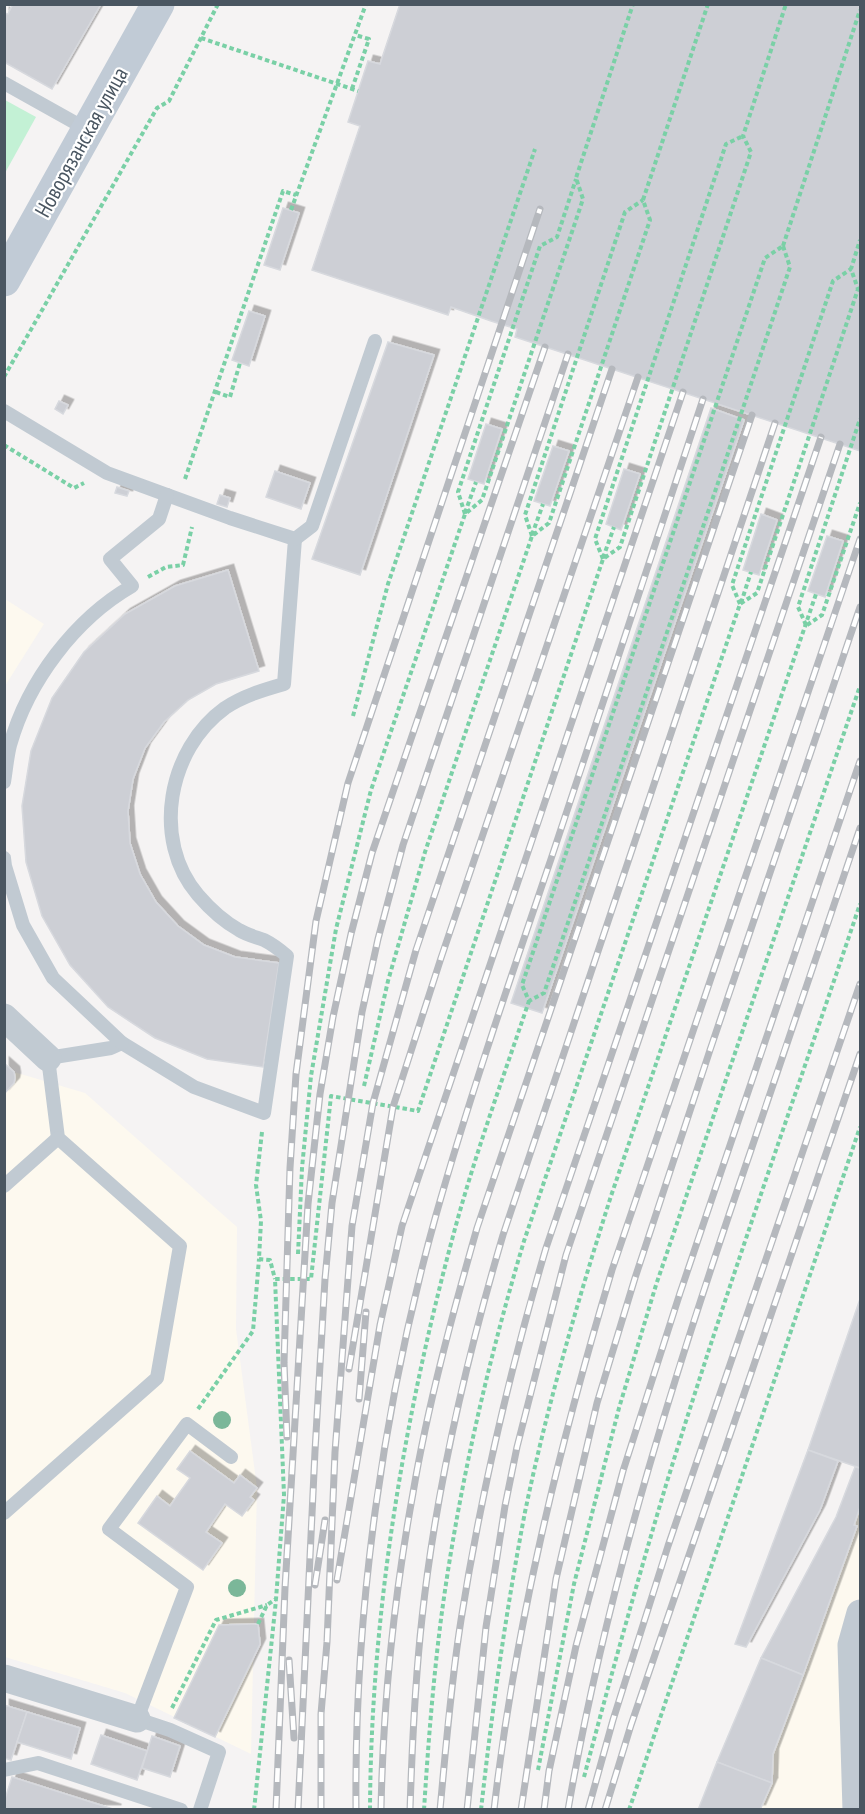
<svg xmlns="http://www.w3.org/2000/svg" width="865" height="1814" viewBox="0 0 865 1814" font-family="'PT Sans Narrow',sans-serif">
<defs>
<filter id="shadow"><feDropShadow dx="5.5" dy="-5.5" stdDeviation="0" flood-color="#0004"/></filter>
</defs>
<rect width="100%" height="100%" fill="#f5f3f3"/>
<g fill="#fdf9ef">
<path d="M5 599 44 624 5 686Z"/>
<path d="M4 1063 14 1072 85 1093 237 1227 236 1329 257 1488 251 1754 125 1693 5 1657Z"/>
<path d="M860 1507V1809L760 1810 772 1783 773 1754 857 1527 854 1525Z"/>
</g>
<path fill="#c3f1d5" d="M5 100 36 117 5 173Z"/>
<g fill="#cdcfd5" stroke="#d7d9de" stroke-width="1.5" filter="url(#shadow)">
<path d="M13 4H101L52 89 4 62V13L8 14Z"/>
<path d="M400 4H860V451L515 337 517 329 491 321 451 307 448 315 312 270 360 126 348 122 368 61 380 64Z"/>
<path d="M283 208 299 213 280 270 264 265Z"/>
<path d="M249 311 265 316 249 366 232 360Z"/>
<path d="M388 342 434 355 360 575 312 559Z"/>
<path d="M59 401 68 405 63 414 55 409Z"/>
<path d="M711 408 744 420 542 1013 511 1003Z"/>
<path d="M486 424 502 429 484 484 468 479Z"/>
<path d="M553 446 569 451 550 506 534 501Z"/>
<path d="M624 469 640 474 621 530 606 524Z"/>
<path d="M275 471 310 483 301 509 266 497Z"/>
<path d="M117 487 129 491 127 496 115 493Z"/>
<path d="M220 495 230 498 227 507 217 504Z"/>
<path d="M761 514 777 520 759 575 743 570Z"/>
<path d="M827 536 843 541 825 597 808 591Z"/>
<path d="M228 570 259 671 216 684 188 700 164 722 145 748 133 779 128 811 130 843 140 874 156 902 178 926 204 945 235 957 279 963 263 1067 207 1059 155 1038 108 1007 70 965 42 916 26 862 22 806 31 751 52 698 84 652 125 614 175 586Z"/>
<path d="M4 1063 14 1072 15 1078 14 1083 4 1094Z"/>
<path d="M860 1299V1468L808 1450Z"/>
<path d="M808 1450 838 1461 820 1510 746 1647 735 1644Z"/>
<path d="M190 1451 234 1483 240 1475 257 1488 250 1497 254 1500 242 1516 225 1504 206 1532 222 1543 203 1570 138 1523 157 1496 170 1506 190 1478 177 1469Z"/>
<path d="M855 1467 860 1468V1507L854 1525 857 1526 803 1675 761 1658 836 1517Z"/>
<path d="M258 1624 260 1644 215 1737 174 1718 219 1625Z"/>
<path d="M761 1658 803 1675 773 1754 772 1783 717 1762Z"/>
<path d="M4 1705 27 1712 11 1760 4 1758Z"/>
<path d="M27 1712 80 1728 71 1759 17 1742Z"/>
<path d="M101 1735 147 1751 137 1780 91 1764Z"/>
<path d="M152 1736 180 1746 170 1777 142 1768Z"/>
<path d="M717 1762 772 1783 760 1810H698Z"/>
<path d="M12 1777 116 1810H4V1802Z"/>
</g>
<g fill="none" stroke-linecap="round" stroke-linejoin="round">
<g stroke="#7ad0a6" stroke-width="4" stroke-dasharray="4.5 3" stroke-linecap="butt">
<path d="M201 38 358 91"/>
<path d="M352 89 369 39 355 35"/>
<path d="M291 210 366 4"/>
<path d="M783 246 790 267 721 474 544 993 529 1001 522 985 765 258Z"/>
<path d="M783 246 860 10"/>
<path d="M4 377 157 108 169 101 218 4"/>
<path d="M216 392 230 397 240 363"/>
<path d="M4 445 74 488 84 483"/>
<path d="M185 479 283 191 296 195"/>
<path d="M465 513 476 482"/>
<path d="M465 514 458 492 540 246 557 237 576 179"/>
<path d="M532 535 543 504"/>
<path d="M532 536 525 515 625 212 643 200"/>
<path d="M603 558 614 527"/>
<path d="M603 559 595 539 726 144 743 136"/>
<path d="M148 577 166 567 183 565 192 527"/>
<path d="M741 603 751 572"/>
<path d="M740 604 732 585 833 281 851 269"/>
<path d="M806 625 798 607 860 419"/>
<path d="M807 625 822 615 860 503"/>
<path d="M353 716 388 584 535 149"/>
<path d="M364 1086 388 981 425 852 532 536 549 523 650 220 643 200 708 4"/>
<path d="M262 1132 256 1185 261 1221 259 1259 270 1260 275 1279"/>
<path d="M298 1254 302 1168 311 1076 336 929 371 790 465 514 482 500 583 199 576 178 633 4"/>
<path d="M198 1409 253 1331 259 1259"/>
<path d="M258 1624 267 1605 276 1599 284 1495 275 1279H311L331 1096 418 1111 603 559 620 547 751 152 743 136 786 4"/>
<path d="M172 1708 216 1620 267 1605"/>
<path d="M538 1770 574 1584 619 1408 656 1285 860 686"/>
<path d="M584 1777C610 1679 637 1582 666 1485 726 1290 795 1097 860 904"/>
<path d="M254 1810 276 1600"/>
<path d="M370 1810C371 1612 404 1415 456 1225 477 1149 504 1075 529 1001"/>
<path d="M424 1810C428 1746 433 1682 441 1619 458 1491 487 1365 524 1241L740 604 757 593 858 289 851 269 860 240"/>
<path d="M481 1810C492 1710 506 1611 525 1512 547 1406 578 1300 611 1196L816 594"/>
<path d="M629 1810 860 1127"/>
</g>
<g stroke="#c1cad2" stroke-width="14">
<path d="M4 83 88 130"/>
<path d="M4 411 107 473 230 518 295 539 284 684C263 690 243 696 225 708 168 749 151 840 198 895 210 909 223 921 239 930 247 935 256 937 264 940 272 944 280 950 287 956L264 1113 194 1087 122 1043 111 1048 48 1058 58 1138 180 1246 157 1378 4 1513"/>
<path d="M295 539 312 526 375 341"/>
<path d="M4 782C6 770 7 757 10 745 28 681 75 619 132 586L110 559 159 519 167 495"/>
<path d="M4 858 5 866 23 925 53 978 122 1043"/>
<path d="M4 1186 58 1138"/>
<path d="M4 1770 38 1763 181 1810"/>
<path d="M200 1810 219 1752 170 1730 137 1719 187 1587 109 1529 187 1424 231 1457"/>
</g>
<g stroke="#c1cad2" stroke-width="27">
<path d="M4 1017 48 1058"/>
<path d="M4 1678 137 1719"/>
<path d="M856 1810 851 1645 860 1613"/>
</g>
<path stroke="#c1cbd6" stroke-width="33" d="M4 280 158 4"/>
<g stroke="#b5b8bd" stroke-width="7">
<g id="rail">
<path d="M349 1369 393 1107 441 958 638 377"/>
<path d="M359 1399 366 1312"/>
<path d="M287 1437 284 1363 290 1168 296 1074 316 921 348 783 540 209"/>
<path d="M337 1580 380 1325 402 1226 683 392"/>
<path d="M315 1585 325 1520"/>
<path d="M289 1660 294 1738"/>
<path d="M276 1810 285 1588 308 1204 320 1094 333 1017 351 934 372 853 545 347"/>
<path d="M298 1810 315 1451 325 1279 332 1203 362 1012 378 939 403 845 568 354"/>
<path d="M321 1810V1714L327 1642 335 1452 352 1226 373 1103 416 950 612 369"/>
<path d="M356 1810C354 1611 383 1406 436 1215 470 1095 511 977 551 859 602 706 653 552 703 399"/>
<path d="M381 1810C383 1704 394 1597 413 1493 428 1404 452 1316 477 1228L752 415"/>
<path d="M410 1810C412 1746 415 1682 422 1618 436 1488 466 1360 503 1235L775 423"/>
<path d="M440 1810C446 1746 451 1683 461 1620 481 1493 510 1370 546 1248L821 437"/>
<path d="M467 1810 486 1627 505 1506 517 1447 566 1255 840 444"/>
<path d="M494 1810C515 1626 559 1447 612 1270L860 539"/>
<path d="M521 1810 556 1579 597 1403 635 1278 710 1050 860 607"/>
<path d="M544 1810 549 1771 576 1646 623 1471 680 1293 860 761"/>
<path d="M568 1810C607 1584 677 1366 751 1150 787 1042 824 935 860 828"/>
<path d="M588 1810 613 1720 668 1546 860 984"/>
<path d="M605 1810 631 1725 860 1054"/>
</g>
</g>
<use href="#rail" stroke="#fff" stroke-width="4.5" stroke-dasharray="14" stroke-linecap="butt"/>
</g>
<g fill="#7bb799">
<circle cx="222" cy="1420" r="9"/>
<circle cx="237" cy="1588" r="9"/>
</g>
<g text-anchor="middle" stroke-width="4.5" stroke-linejoin="round" paint-order="stroke">
<g font-size="22" fill="#4a5661" stroke="#fff">
<text transform="translate(81 142) rotate(-61)" y="8">Новорязанская улица</text>
</g>
</g>
<rect width="865" height="1814" fill="none" stroke="#4a5661" stroke-width="12"/>
</svg>
